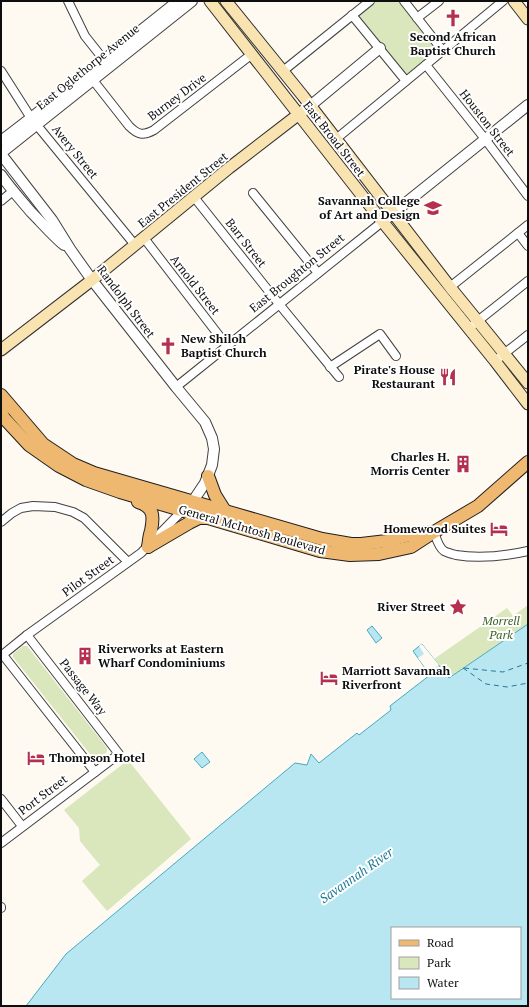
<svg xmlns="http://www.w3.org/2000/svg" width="529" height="1007" viewBox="0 0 529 1007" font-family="'PT Serif',serif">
<rect width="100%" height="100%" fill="#fef9f1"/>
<g fill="#dae6bc">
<path d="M376 1H399L438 50 407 75 358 15Z"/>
<path d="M528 605V624L449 678 434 659 507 608 513 616Z"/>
<path d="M23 646H27L107 748V752L98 759H94L13 657V654Z"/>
<path d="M128 760 191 839 107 911 82 881 100 865 80 841 79 828 64 810Z"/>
</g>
<g fill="#b8e7f2" stroke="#44aac4" fill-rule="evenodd">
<path d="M528 624V1006H26L66 954 295 763 307 765 311 754 319 763 357 733 359 735 391 710 390 706 430 675 413 651 422 644 449 678ZM392 928H520V998H392Z"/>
<path d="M372 626 382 638 376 643 367 630Z"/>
<path d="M202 752 210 762 202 768 194 759Z"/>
</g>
<path fill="#fef9f1" d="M422 644 439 665 429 673 418 658 424 654 419 646Z"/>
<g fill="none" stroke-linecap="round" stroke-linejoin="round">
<g stroke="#207a98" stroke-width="1" stroke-dasharray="5 4" stroke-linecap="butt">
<path d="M463 668 486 684 507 687 528 683"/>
<path d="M464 668 503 672 528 663"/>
</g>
<g stroke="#414141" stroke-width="10">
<g id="minor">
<path d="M68 1 85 36 104 60"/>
<path d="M404 1 443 51"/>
<path d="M352 15 406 81"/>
<path d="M417 18 439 1"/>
<path d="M426 65 485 139 528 196"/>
<path d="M1 71 31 118 135 245"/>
<path d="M283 71 370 1"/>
<path d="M89 75 129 126C138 135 143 136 154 130L252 54"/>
<path d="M336 139 503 1"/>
<path d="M253 193 318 273"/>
<path d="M194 197 279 304 339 377"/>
<path d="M1 201 13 191"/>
<path d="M518 233 528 246"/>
<path d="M144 238 227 346"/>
<path d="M450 287 528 225"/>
<path d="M474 324 528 281"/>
<path d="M495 361 528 335"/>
<path d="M330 367 380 334 396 356"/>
<path d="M176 387 382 222"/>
<path d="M1 522 12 513 21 508 33 506 55 507 73 512 84 518 128 562"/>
<path d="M434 532C436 538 439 548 444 551 448 553 452 554 456 555 480 559 505 556 528 551"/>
<path d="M3 655 95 772"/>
<path d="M1 656 27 635 141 553 183 510"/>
<path d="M1 799 22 826"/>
<path d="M1 843 119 754 27 635"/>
<path d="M1 907V908"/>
</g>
</g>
<g stroke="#414141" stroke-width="12">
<g id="tertiary">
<path d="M310 106 380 48"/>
<path d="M1 141 31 118 178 1"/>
<path d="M1 153 192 1"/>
<path d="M1 154 52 220 70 249 92 280 176 387 205 422 212 438 214 449 212 465 205 483 195 498 187 506"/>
<path d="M1 175C10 188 21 200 31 212 42 223 52 235 64 245"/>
<path d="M382 222 528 105"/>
</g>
</g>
<g stroke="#303030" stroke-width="13">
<g id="secondary">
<path d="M210 1 378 216 495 361 528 404"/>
<path d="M226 1 303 96 450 287 528 383"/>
<path d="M514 1 528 19"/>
<path d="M1 350 92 280 229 168 303 111"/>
</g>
</g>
<g stroke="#1f1f1f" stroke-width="14">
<g id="primary">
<path d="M1 395 43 444 73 464 94 473 322 539 351 544H361L387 541 418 533 432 532"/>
<path d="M1 411 4 418 29 445 59 466 86 480 120 492 320 551 350 555 379 554 411 547 434 532 478 506 528 462"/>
<path d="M208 476 215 495 225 511"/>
<path d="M138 502C154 507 154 516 151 531 149 536 149 542 148 547"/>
<path d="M148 547 189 523 199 518H208"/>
</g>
</g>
<use href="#minor" stroke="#fff" stroke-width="8"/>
<use href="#tertiary" stroke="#fff" stroke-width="10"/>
<use href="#secondary" stroke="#f9e3b0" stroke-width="11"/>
<use href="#primary" stroke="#efb870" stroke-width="12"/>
</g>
<defs>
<g id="church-bare" transform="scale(1.38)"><path d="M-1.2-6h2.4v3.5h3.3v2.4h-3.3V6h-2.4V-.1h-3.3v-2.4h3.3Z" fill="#b52f4f" stroke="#fff" stroke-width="2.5" paint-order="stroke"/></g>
<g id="university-bare" transform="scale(1.38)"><path d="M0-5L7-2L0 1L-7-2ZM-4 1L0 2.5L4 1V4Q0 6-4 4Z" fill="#b52f4f" stroke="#fff" stroke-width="2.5" paint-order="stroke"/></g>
<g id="restaurant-bare" transform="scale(1.38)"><path d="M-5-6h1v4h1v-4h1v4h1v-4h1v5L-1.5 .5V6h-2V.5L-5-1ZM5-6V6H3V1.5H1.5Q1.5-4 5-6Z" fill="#b52f4f" stroke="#fff" stroke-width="2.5" paint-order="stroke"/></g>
<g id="building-bare" transform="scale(1.38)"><path d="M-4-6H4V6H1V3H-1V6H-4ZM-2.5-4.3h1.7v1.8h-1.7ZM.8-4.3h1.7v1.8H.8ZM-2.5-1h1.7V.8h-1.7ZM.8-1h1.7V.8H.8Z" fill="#b52f4f" stroke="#fff" stroke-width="2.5" paint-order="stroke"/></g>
<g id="hotel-bare" transform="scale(1.38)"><path d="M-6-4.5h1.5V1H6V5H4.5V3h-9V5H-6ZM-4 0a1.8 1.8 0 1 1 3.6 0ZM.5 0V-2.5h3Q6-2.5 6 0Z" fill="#b52f4f" stroke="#fff" stroke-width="2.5" paint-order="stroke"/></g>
<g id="sight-bare" transform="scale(1.38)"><path d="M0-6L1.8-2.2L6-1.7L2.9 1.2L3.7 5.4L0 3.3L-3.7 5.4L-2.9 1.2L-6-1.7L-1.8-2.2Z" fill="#b52f4f" stroke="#fff" stroke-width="2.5" paint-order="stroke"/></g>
</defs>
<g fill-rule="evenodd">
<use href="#church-bare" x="453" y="18"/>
<use href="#university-bare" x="433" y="208"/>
<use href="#church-bare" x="168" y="346"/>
<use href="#restaurant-bare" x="448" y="377"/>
<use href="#building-bare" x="463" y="464"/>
<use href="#hotel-bare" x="499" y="529"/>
<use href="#sight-bare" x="458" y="607"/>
<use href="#building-bare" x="85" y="656"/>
<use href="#hotel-bare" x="329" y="678"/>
<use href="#hotel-bare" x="36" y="758"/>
</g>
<g text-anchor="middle" stroke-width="4" stroke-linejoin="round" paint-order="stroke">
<g font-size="12" font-weight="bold" fill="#0e0e0e" stroke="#fff" text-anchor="end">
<text x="453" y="41" text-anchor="middle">Second African<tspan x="453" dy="14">Baptist Church</tspan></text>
<text x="420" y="205">Savannah College<tspan x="420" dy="14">of Art and Design</tspan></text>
<text x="181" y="343" text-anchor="start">New Shiloh<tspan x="181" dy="14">Baptist Church</tspan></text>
<text x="435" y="374">Pirate's House<tspan x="435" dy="14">Restaurant</tspan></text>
<text x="450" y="461">Charles H.<tspan x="450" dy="14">Morris Center</tspan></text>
<text x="486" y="533">Homewood Suites</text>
<text x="445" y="611">River Street</text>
<text x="98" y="653" text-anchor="start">Riverworks at Eastern<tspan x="98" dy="14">Wharf Condominiums</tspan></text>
<text x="342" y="675" text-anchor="start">Marriott Savannah<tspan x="342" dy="14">Riverfront</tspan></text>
<text x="49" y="762" text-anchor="start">Thompson Hotel</text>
</g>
<g font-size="12" fill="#0e0e0e" stroke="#fff">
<text transform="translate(88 67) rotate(-39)" y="4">East Oglethorpe Avenue</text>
<text transform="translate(177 97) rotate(-37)" y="4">Burney Drive</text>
<text transform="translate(487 123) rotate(52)" y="4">Houston Street</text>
<text transform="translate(334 139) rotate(52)" y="4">East Broad Street</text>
<text transform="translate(75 152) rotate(51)" y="4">Avery Street</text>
<text transform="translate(183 190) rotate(-39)" y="4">East President Street</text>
<text transform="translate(246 243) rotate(52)" y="4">Barr Street</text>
<text transform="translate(297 273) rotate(-39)" y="4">East Broughton Street</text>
<text transform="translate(195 285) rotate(52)" y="4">Arnold Street</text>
<text transform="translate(126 302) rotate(53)" y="4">Randolph Street</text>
<text transform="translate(252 530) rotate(16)" y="4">General McIntosh Boulevard</text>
<text transform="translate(88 576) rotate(-36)" y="4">Pilot Street</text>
<text transform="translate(83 687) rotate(52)" y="4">Passage Way</text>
<text transform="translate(43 795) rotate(-37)" y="4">Port Street</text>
</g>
<g font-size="12" font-style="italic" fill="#3c6223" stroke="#fff">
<text x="501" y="625">Morrell<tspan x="501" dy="14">Park</tspan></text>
</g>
<g font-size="13" font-style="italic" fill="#207a98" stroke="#fff">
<text transform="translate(356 875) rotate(-35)" y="5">Savannah River</text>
</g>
</g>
<rect width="529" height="1007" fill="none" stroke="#0e0e0e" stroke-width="4"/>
<rect x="391" y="927" width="130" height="72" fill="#ffffff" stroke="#9f9f9f"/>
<rect x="399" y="940" width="20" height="6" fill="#efb870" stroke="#9f9f9f"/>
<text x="427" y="947" font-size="12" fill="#0e0e0e">Road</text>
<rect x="399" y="957" width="20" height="12" fill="#dae6bc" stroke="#9f9f9f"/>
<text x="427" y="967" font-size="12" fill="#0e0e0e">Park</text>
<rect x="399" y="977" width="20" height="12" fill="#b8e7f2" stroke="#9f9f9f"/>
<text x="427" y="987" font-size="12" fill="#0e0e0e">Water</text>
</svg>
